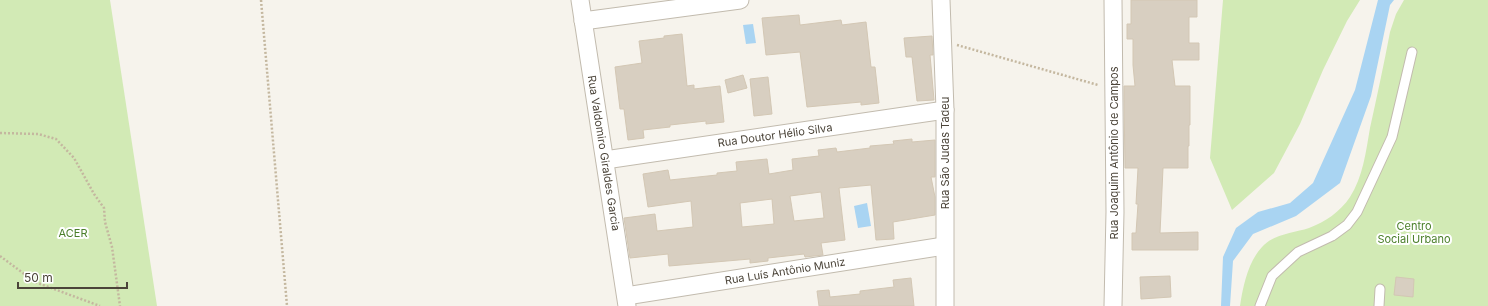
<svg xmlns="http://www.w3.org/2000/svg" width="1488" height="306" viewBox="0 0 1488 306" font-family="Inter,sans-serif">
<rect width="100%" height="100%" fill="#f6f3ec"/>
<g fill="#d2eab5">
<path d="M0 0H110L157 306H0Z"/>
<path d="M1223 0H1360L1347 21 1323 70 1300 124 1274 173 1232 210 1210 158Z"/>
<path d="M1404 0H1488V306H1240C1243 286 1248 262 1262 247 1273 234 1294 233 1309 228 1325 222 1340 212 1350 197 1363 177 1366 151 1370 128 1377 96 1384 64 1390 32L1396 14Z"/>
</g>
<g fill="#a9d4f2">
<path d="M1378 0H1394L1390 5 1371 96 1340 183 1296 216 1253 234 1233 261 1230 306H1221L1223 257 1236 228 1258 212 1290 203 1313 183 1355 90Z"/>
<path d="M753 24 756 43 746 44 743 25Z"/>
<path d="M867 203 871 226 858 228 854 206Z"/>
</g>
<g fill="#d8cfc1" stroke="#d3c7b4" fill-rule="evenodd">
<path d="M1131 0H1197V17H1189V43H1199V60H1172L1175 86H1190V125H1189V146H1188V168H1163L1160 233 1198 232V250H1132V233H1136L1138 204H1136L1138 168H1125L1124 100V86H1135L1133 65V39H1127V24H1131Z"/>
<path d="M799 15 800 25 841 20 842 25 866 22 871 67H875L879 103 861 105V102L807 107 800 52 766 55 762 18Z"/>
<path d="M682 34 687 86 694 85V89L720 86 724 122 706 124V121L670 125V127L643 130 644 138 628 140 624 109H620L615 67 642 63 639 41 664 38V36Z"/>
<path d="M932 36 933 55H930L934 100 917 101 912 57H906L904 38Z"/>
<path d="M743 75 747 88 728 93 725 80Z"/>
<path d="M768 77 772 114 754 116 750 79Z"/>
<path d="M912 139V142L935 140V177H931L935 197V215L893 222 894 239 876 240 871 185 839 188 845 240 821 243 823 255 805 257 804 254 768 258V261L750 263V259L669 266 668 254 630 258 624 218 655 214 657 231 693 227 691 201 648 207 643 174 668 170 670 180 717 175V173L737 171 736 162 767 159 769 174 793 170 792 159 819 156 818 150 836 148 837 152 870 148V146L894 144 893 141ZM821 192 824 218 794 221 790 196ZM772 199 774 224 742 227 740 203Z"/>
<path d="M1170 276 1171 297 1141 299 1140 277Z"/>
<path d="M1396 277 1414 279 1413 297 1394 295Z"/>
<path d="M911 278 914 306H819L817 291 829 290 830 297 860 294V291L894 287 893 280Z"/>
</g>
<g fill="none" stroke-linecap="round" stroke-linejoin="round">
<g stroke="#c2bbae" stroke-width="11">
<g id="lane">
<path d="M1260 306 1272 276 1298 252 1332 236 1347 225 1357 212 1392 137 1412 52"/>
<path d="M1379 306 1380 289"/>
</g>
</g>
<g stroke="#c2bbae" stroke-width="19">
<g id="street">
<path d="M580 0 627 306"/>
<path d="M941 0 945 110V306"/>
<path d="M1113 0 1115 212 1113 306"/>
<path d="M583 21 740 0"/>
<path d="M605 160 945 110"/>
<path d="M626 296 944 246"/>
</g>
</g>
<g stroke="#c4b79f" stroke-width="2.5" stroke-dasharray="2 2" stroke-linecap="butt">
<path d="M261 0 287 306"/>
<path d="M957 45 1098 85"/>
<path d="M0 133 38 134 56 139 74 158 94 194 104 208 105 222 112 247 120 306"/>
<path d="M0 256 35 282 100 306"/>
</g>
<use href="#lane" stroke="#fff" stroke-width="9"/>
<use href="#street" stroke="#fff" stroke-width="17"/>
</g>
<g text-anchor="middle" stroke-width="4" stroke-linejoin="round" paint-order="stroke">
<g font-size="11" fill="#4b4439" stroke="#fff">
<text transform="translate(775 135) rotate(-8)" y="4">Rua Doutor Hélio Silva</text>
<text transform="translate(604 153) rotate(81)" y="4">Rua Valdomiro Giraldes Garcia</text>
<text transform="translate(945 153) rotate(-90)" y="4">Rua São Judas Tadeu</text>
<text transform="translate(1114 153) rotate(-90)" y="4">Rua Joaquim Antônio de Campos</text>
<text transform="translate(785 271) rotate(-9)" y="4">Rua Luís Antônio Muniz</text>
</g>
<g font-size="11" fill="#4a7f2a" stroke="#fff">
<text x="1414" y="230">Centro<tspan x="1414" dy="13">Social Urbano</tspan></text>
<text x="73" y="237">ACER</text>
</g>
</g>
<path d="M18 282v6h109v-6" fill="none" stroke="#4b4439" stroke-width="2"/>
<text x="24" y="282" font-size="12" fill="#4b4439" stroke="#ffffff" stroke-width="3" paint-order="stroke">50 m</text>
</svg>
